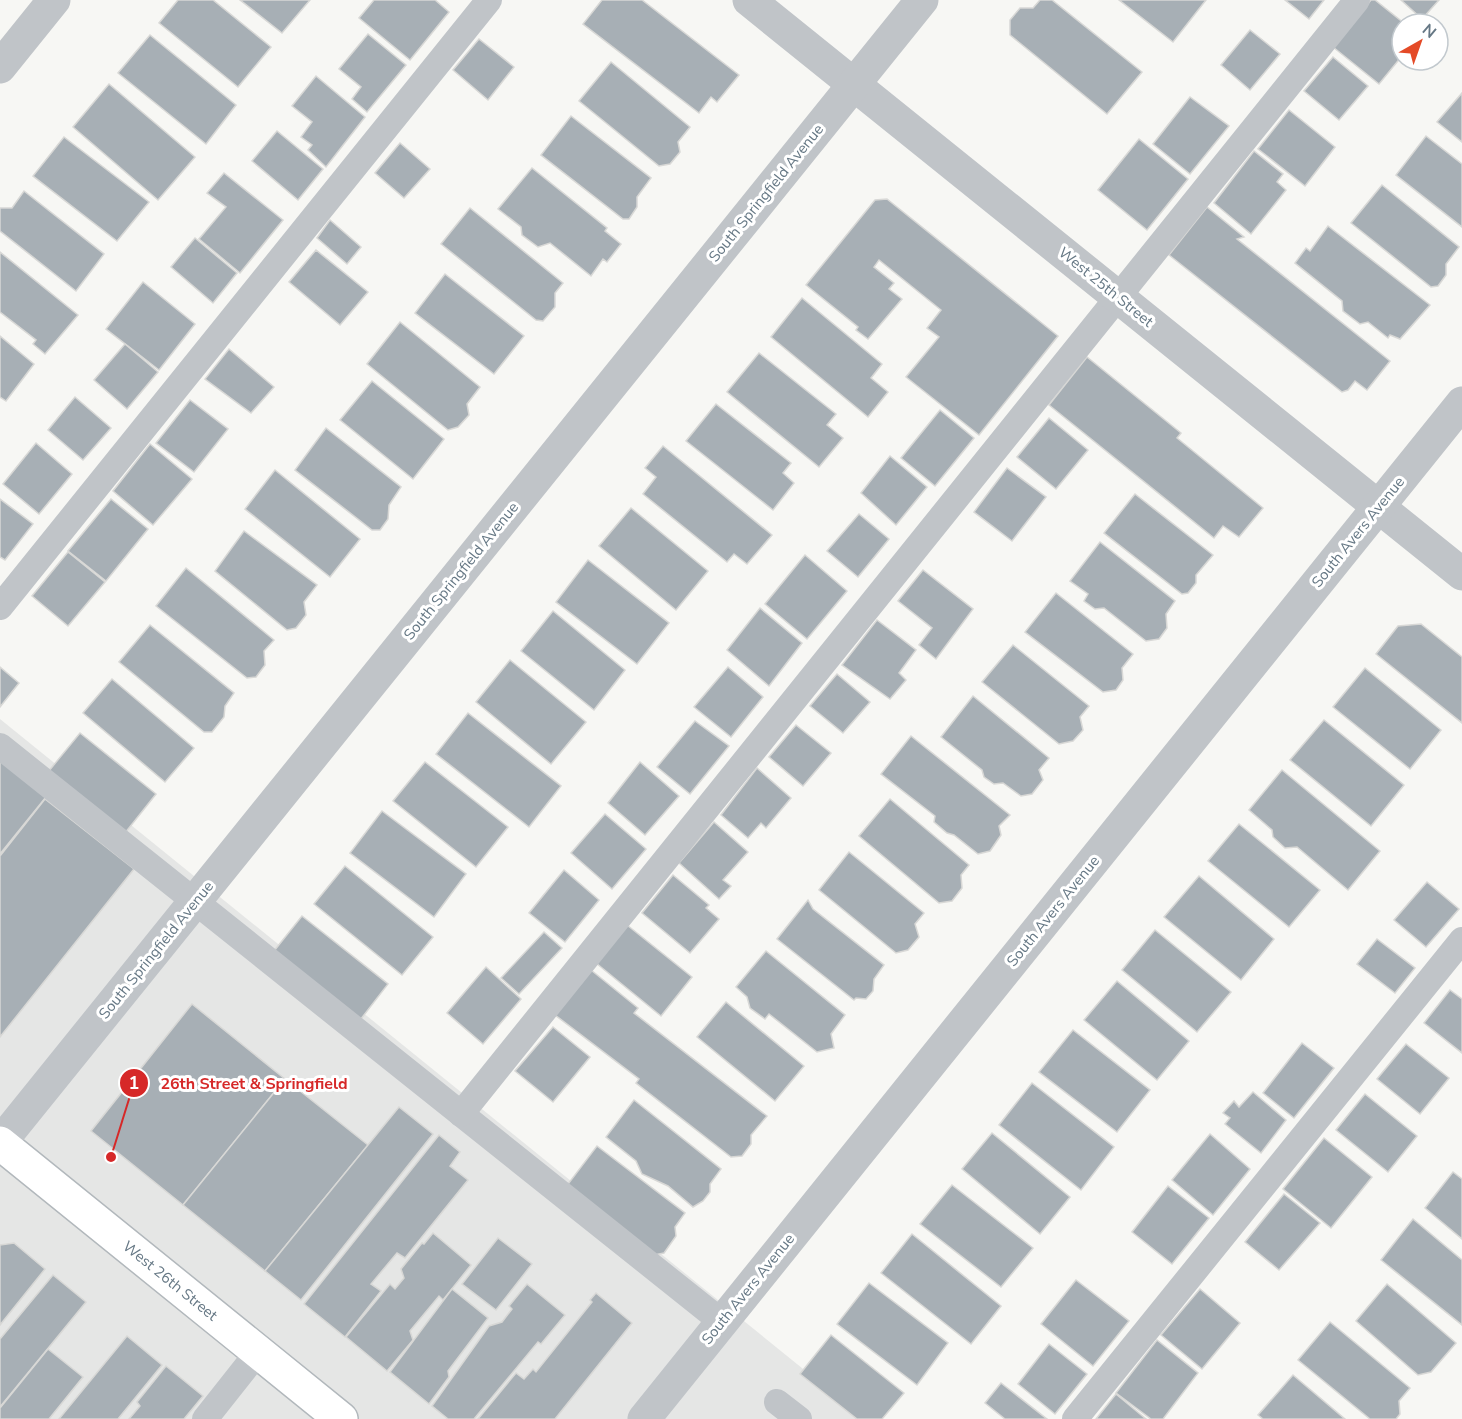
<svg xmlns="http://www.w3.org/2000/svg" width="1462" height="1419" viewBox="0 0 1462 1419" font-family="'Nunito Sans',sans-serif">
<rect width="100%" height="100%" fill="#f7f7f4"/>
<path fill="#e5e6e5" d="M0 719 865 1419H0Z"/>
<g fill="#a7afb5" stroke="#d8d8d6" stroke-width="1.5">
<path d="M178 0H213L271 47 238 87 159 23Z"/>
<path d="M240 0H310L282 33Z"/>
<path d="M374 0H435L449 12 410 60 359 18Z"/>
<path d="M602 0H642L739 75 717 102 711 97 699 113 583 24Z"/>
<path d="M1040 0H1052L1142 72 1107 114 1010 35V20L1020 8H1033Z"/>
<path d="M1119 0H1206L1173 42Z"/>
<path d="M1285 0H1324L1309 19Z"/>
<path d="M1371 0H1375L1405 24H1402V56L1379 84 1333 47Z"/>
<path d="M1401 0H1439L1422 19Z"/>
<path d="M1250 30 1280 54 1250 90 1221 65Z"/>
<path d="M368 34 406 65 367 112 352 99 361 87 339 69Z"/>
<path d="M150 35 236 105 206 144 118 73Z"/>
<path d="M479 39 514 67 488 100 453 70Z"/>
<path d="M1333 57 1368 86 1339 120 1304 91Z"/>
<path d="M611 62 690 127 678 142 680 152 670 164 659 166 579 101Z"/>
<path d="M316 76 365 117 326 167 308 150 312 145 301 137 312 122 292 106Z"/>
<path d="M109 84 195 157 158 200 73 127Z"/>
<path d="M1462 93V142L1437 122Z"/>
<path d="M1190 97 1229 126 1190 174 1153 144Z"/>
<path d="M1289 110 1335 147 1305 186 1258 149Z"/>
<path d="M571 116 651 178 637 197V207L629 219H623L541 155Z"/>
<path d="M277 131 323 169 298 200 252 161Z"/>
<path d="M1426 136 1462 164V227L1396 175Z"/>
<path d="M64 137 149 202 117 241 33 176Z"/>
<path d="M1139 139 1188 179 1147 230 1098 190Z"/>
<path d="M400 143 430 169 404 198 375 173Z"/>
<path d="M1254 151 1283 174 1277 182 1286 190 1251 234 1214 203Z"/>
<path d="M532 168 607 228 605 231 621 244 607 262 603 259 591 276 550 243 538 247 522 235 521 227 498 209Z"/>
<path d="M224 173 283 220 240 273 199 239 226 207 207 193Z"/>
<path d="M1382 185 1459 247 1446 264V275L1438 286 1431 287 1351 223Z"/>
<path d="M24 191 104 254 76 291 0 231V208H12Z"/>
<path d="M887 199 1058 336 979 435 906 377 939 337 927 328 941 310 879 260 874 267 894 283 889 289 902 299 868 339 856 330 858 327 806 285 875 200Z"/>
<path d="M1207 207 1244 237 1237 239 1390 361 1367 390 1355 381 1348 390 1342 392 1169 255Z"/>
<path d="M470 208 563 283 555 293V307L543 321 536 320 441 244Z"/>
<path d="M330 220 361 247 347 264 317 238Z"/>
<path d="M1328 226 1430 305 1400 339 1390 335 1388 338 1368 322 1360 324 1343 311 1342 301 1295 263 1306 248 1310 251Z"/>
<path d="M195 238 237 273 213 303 171 267Z"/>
<path d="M316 250 368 292 340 325 289 282Z"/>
<path d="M0 252 78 315 45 354 33 344 36 340 0 312Z"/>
<path d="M445 274 524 336 494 374 415 313Z"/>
<path d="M143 282 195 324 159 370 106 329Z"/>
<path d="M802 298 882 364 871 378 888 392 868 417 771 337Z"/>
<path d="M400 322 480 387 467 404 469 415 458 427 448 430 367 364Z"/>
<path d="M0 336 34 364 6 401 0 397Z"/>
<path d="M125 344 158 372 127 409 94 380Z"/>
<path d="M229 349 274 387 251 413 205 379Z"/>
<path d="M759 353 836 414 827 425 843 438 819 467 727 392Z"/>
<path d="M1087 357 1181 433 1177 438 1263 508 1239 537 1223 526 1214 538 1049 405Z"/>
<path d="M372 381 444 439 413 479 340 420Z"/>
<path d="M75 397 111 428 83 460 48 430Z"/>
<path d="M190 400 228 429 194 472 156 443Z"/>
<path d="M716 404 791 463 783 473 794 483 773 510 686 441Z"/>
<path d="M940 410 974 438 935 486 901 458Z"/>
<path d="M1049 418 1088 450 1056 489 1017 457Z"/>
<path d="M326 428 401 487 389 505 388 519 380 530H372L295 470Z"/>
<path d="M36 443 72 474 39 514 3 484Z"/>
<path d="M150 444 192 479 153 525 113 491Z"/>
<path d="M663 446 772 535 747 564 734 554 727 562 643 494 656 477 645 468Z"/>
<path d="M890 456 927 487 896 525 861 493Z"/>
<path d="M1007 468 1046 497 1012 541 974 512Z"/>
<path d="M275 470 360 539 330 577 245 509Z"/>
<path d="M1135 494 1213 555 1196 575V583L1188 593 1182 594 1104 533Z"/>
<path d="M0 499 33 524 5 560 0 557Z"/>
<path d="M111 499 148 529 106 581 68 551Z"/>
<path d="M631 508 708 571 676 610 599 546Z"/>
<path d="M859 514 889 539 858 577 827 551Z"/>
<path d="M244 531 317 585 304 602 306 615 296 628 287 630 215 571Z"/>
<path d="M1100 542 1175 601 1166 614 1167 628 1159 639 1146 641 1104 608 1095 609 1084 601 1088 594 1070 581Z"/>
<path d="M68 552 105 582 68 626 32 596Z"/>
<path d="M805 555 847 591 807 639 765 604Z"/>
<path d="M588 560 669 623 637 664 556 602Z"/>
<path d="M186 568 274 640 264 651 265 665 256 677 247 678 156 606Z"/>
<path d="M923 570 973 609 936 659 919 645 932 628 898 601Z"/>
<path d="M1056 593 1133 654 1122 668 1123 680 1116 690 1103 692 1025 632Z"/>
<path d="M760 608 802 643 769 686 727 650Z"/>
<path d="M553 611 625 670 594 710 521 651Z"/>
<path d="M877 620 916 650 899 673 906 680 890 699 842 665Z"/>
<path d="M1421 624 1462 657V723L1376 654 1398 626Z"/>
<path d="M150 625 234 693 225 706 224 717 212 732H204L119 662Z"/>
<path d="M1013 645 1089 706 1080 717 1083 730 1073 741 1059 744 982 682Z"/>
<path d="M510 660 586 722 551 764 476 702Z"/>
<path d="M0 667 19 683 0 707Z"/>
<path d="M728 667 763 697 731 737 694 707Z"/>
<path d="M1365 668 1441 730 1410 769 1333 707Z"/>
<path d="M837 674 870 702 843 733 810 706Z"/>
<path d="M112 679 194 748 165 782 83 713Z"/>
<path d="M973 696 1049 758 1039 770 1043 780 1032 794 1021 796 1003 783 994 784 984 777 982 770 941 737Z"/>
<path d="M468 713 561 786 529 827 436 754Z"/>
<path d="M1324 720 1404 785 1371 826 1290 760Z"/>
<path d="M695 721 729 746 690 794 657 767Z"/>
<path d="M796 725 831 753 803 786 769 757Z"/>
<path d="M80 733 156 794 125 833 48 772Z"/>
<path d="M911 736 1010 815 999 826 1001 835 990 851 978 854 954 835 947 833 934 822 935 816 881 774Z"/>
<path d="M0 760 46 797 0 854Z"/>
<path d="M425 762 508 827 476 867 393 801Z"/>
<path d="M640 762 679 796 645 835 608 803Z"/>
<path d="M757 768 791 798 766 828 761 823 748 838 721 815Z"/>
<path d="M1282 770 1380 851 1348 890 1297 847 1285 848 1273 837 1272 830 1249 810Z"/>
<path d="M45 799 134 869 0 1037V856Z"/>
<path d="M890 799 969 865 961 875 962 888 952 901 939 903 859 836Z"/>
<path d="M382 811 466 874 434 917 350 853Z"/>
<path d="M605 814 646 849 612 889 571 853Z"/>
<path d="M714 822 748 852 723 880 731 886 719 899 679 863Z"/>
<path d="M1239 824 1320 890 1289 927 1208 861Z"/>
<path d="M849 852 924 913 915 924 919 937 908 950 896 953 819 890Z"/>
<path d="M345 866 433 937 402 975 314 904Z"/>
<path d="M564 870 599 900 565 942 529 913Z"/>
<path d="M673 875 709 905 706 908 719 919 690 953 642 913Z"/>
<path d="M1199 876 1274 939 1241 980 1164 917Z"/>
<path d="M1427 882 1459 909 1426 947 1394 920Z"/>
<path d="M808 900 813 909 884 965 874 979 873 991 866 999 856 998 854 1000 777 939Z"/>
<path d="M302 916 388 984 357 1024 270 956Z"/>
<path d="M627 925 692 977 661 1016 596 963Z"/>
<path d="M1155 930 1231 992 1197 1032 1122 970Z"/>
<path d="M544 932 562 948 519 994 501 978Z"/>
<path d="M1377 939 1415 968 1395 993 1357 964Z"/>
<path d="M766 951 845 1015 831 1034 834 1048 817 1052 769 1014 765 1019 750 1008 747 997 736 987Z"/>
<path d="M486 967 521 999 483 1044 447 1013Z"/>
<path d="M591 970 638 1008 634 1013 767 1116 751 1135V1144L742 1156 731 1157 636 1083 639 1079 555 1015Z"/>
<path d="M1117 981 1189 1041 1157 1080 1084 1020Z"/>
<path d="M1450 990 1462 999V1053L1424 1023Z"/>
<path d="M726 1002 804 1066 775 1101 697 1037Z"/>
<path d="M192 1004 285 1079 183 1205 91 1131Z"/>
<path d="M553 1027 590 1057 553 1102 515 1071Z"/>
<path d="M1073 1030 1150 1090 1117 1132 1039 1072Z"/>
<path d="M1302 1043 1334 1068 1294 1118 1263 1093Z"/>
<path d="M1406 1044 1449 1078 1420 1114 1377 1079Z"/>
<path d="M285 1079 368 1145 265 1271 183 1205Z"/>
<path d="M1032 1083 1114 1147 1081 1190 999 1125Z"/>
<path d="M1253 1092 1286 1120 1261 1153 1225 1124 1230 1118 1223 1113 1234 1101 1239 1107Z"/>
<path d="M1365 1094 1417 1136 1388 1172 1336 1130Z"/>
<path d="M634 1100 721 1169 710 1184V1192L703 1201 693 1207 668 1186 642 1174 636 1161 606 1137Z"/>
<path d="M399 1107 433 1134 301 1300 265 1271Z"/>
<path d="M992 1133 1070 1197 1040 1234 962 1169Z"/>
<path d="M1210 1134 1250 1169 1213 1215 1172 1180Z"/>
<path d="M439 1135 460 1152 450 1166 468 1180 405 1258 397 1253 371 1284 381 1291 345 1337 304 1304Z"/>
<path d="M1324 1138 1372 1177 1331 1228 1283 1189Z"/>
<path d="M597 1146 685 1213 675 1227 676 1236 664 1253 654 1255 565 1188Z"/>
<path d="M1453 1172 1462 1179V1239L1425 1208Z"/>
<path d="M952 1185 1033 1248 1001 1287 920 1224Z"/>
<path d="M1168 1186 1209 1218 1172 1264 1132 1232Z"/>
<path d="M1284 1194 1320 1223 1279 1270 1245 1242Z"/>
<path d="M1413 1219 1462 1260V1325L1381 1260Z"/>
<path d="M433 1233 471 1265 443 1300 439 1296 410 1331 413 1340 387 1371 346 1337 390 1284 395 1289 404 1278 401 1269 422 1243 424 1244Z"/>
<path d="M912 1234 1001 1306 971 1344 881 1273Z"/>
<path d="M498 1238 532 1264 496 1310 462 1284Z"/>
<path d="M14 1243 45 1269 0 1325V1245Z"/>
<path d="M53 1275 86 1302 0 1407V1339Z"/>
<path d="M1076 1280 1129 1321 1093 1366 1041 1324Z"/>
<path d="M869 1283 948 1343 917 1385 837 1324Z"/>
<path d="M527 1284 565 1315 541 1344 538 1342 474 1419H448L432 1406 489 1326 502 1322 512 1309 509 1306Z"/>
<path d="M1387 1284 1456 1343 1431 1372 1418 1375 1356 1321Z"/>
<path d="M452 1289 488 1318 448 1371 449 1377 429 1404 390 1372Z"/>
<path d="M1200 1289 1240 1323 1202 1369 1161 1335Z"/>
<path d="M596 1293 632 1323 555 1419H478L516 1373 524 1379 533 1369 536 1372 592 1302 590 1300Z"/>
<path d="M1330 1322 1410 1388 1399 1401 1400 1414 1396 1419H1370L1298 1360Z"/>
<path d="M831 1335 904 1393 882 1419H857L800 1374Z"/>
<path d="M127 1336 162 1365 118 1419H59Z"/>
<path d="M1157 1340 1198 1373 1163 1419H1151L1116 1393Z"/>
<path d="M1049 1344 1087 1374 1055 1414 1018 1384Z"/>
<path d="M48 1349 83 1377 49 1419H0V1408Z"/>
<path d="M166 1366 203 1396 184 1419H129L140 1406 137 1402Z"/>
<path d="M1293 1375 1345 1419H1263L1258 1415Z"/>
<path d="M1001 1383 1047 1419H1005L985 1403Z"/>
<path d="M1116 1394 1146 1419H1096Z"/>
</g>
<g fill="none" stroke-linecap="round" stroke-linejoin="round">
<g stroke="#b2b8bc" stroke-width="36">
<g id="secondary">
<path id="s1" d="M0 1143 341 1419"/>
</g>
</g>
<g stroke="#c0c4c8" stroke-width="26">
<path d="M0 607 489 0"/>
<path d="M0 746 722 1322"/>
<path d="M461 1114 1357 0"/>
<path d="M777 1402 799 1419"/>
<path d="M205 1419 258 1352"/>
<path d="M1075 1419 1462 940"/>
</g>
<g stroke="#c0c4c8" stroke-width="33">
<path d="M749 0 1462 574"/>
<path d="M0 67 54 0"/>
<path d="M0 1143 922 0"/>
<path d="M644 1419 1462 403"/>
</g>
<use href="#secondary" stroke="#fff" stroke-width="33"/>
</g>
<g text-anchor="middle" stroke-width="6" stroke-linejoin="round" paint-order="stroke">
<g font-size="15" fill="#667885" stroke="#fff">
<text transform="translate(766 193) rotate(-51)" y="5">South Springfield Avenue</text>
<text transform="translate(1106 287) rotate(39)" y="5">West 25th Street</text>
<text transform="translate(1358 532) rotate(-51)" y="5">South Avers Avenue</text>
<text transform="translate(461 571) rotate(-51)" y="5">South Springfield Avenue</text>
<text transform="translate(1053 911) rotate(-51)" y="5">South Avers Avenue</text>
<text transform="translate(156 950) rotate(-51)" y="5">South Springfield Avenue</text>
<text dy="5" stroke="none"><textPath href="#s1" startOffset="219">West 26th Street</textPath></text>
<text transform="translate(748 1289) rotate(-51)" y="5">South Avers Avenue</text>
</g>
</g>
<path fill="none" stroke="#d62828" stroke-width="2" d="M111 1157L134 1083"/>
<g fill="#d62828" stroke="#fff" stroke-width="2">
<circle cx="111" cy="1157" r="6"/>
<circle cx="134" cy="1083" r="15"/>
</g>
<g font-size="18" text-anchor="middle" font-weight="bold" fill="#fff">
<text x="134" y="1089">1</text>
</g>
<g font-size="16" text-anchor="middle" font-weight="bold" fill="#d62828" stroke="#fff" stroke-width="6" stroke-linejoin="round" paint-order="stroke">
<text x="254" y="1089">26th Street &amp; Springfield</text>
</g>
<g transform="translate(1420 42) rotate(40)"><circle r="28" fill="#ffffff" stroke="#c2c9ce" stroke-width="1.5"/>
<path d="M0-4.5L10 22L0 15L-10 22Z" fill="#e44a27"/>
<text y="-9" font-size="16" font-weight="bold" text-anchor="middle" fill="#667885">N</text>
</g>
</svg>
